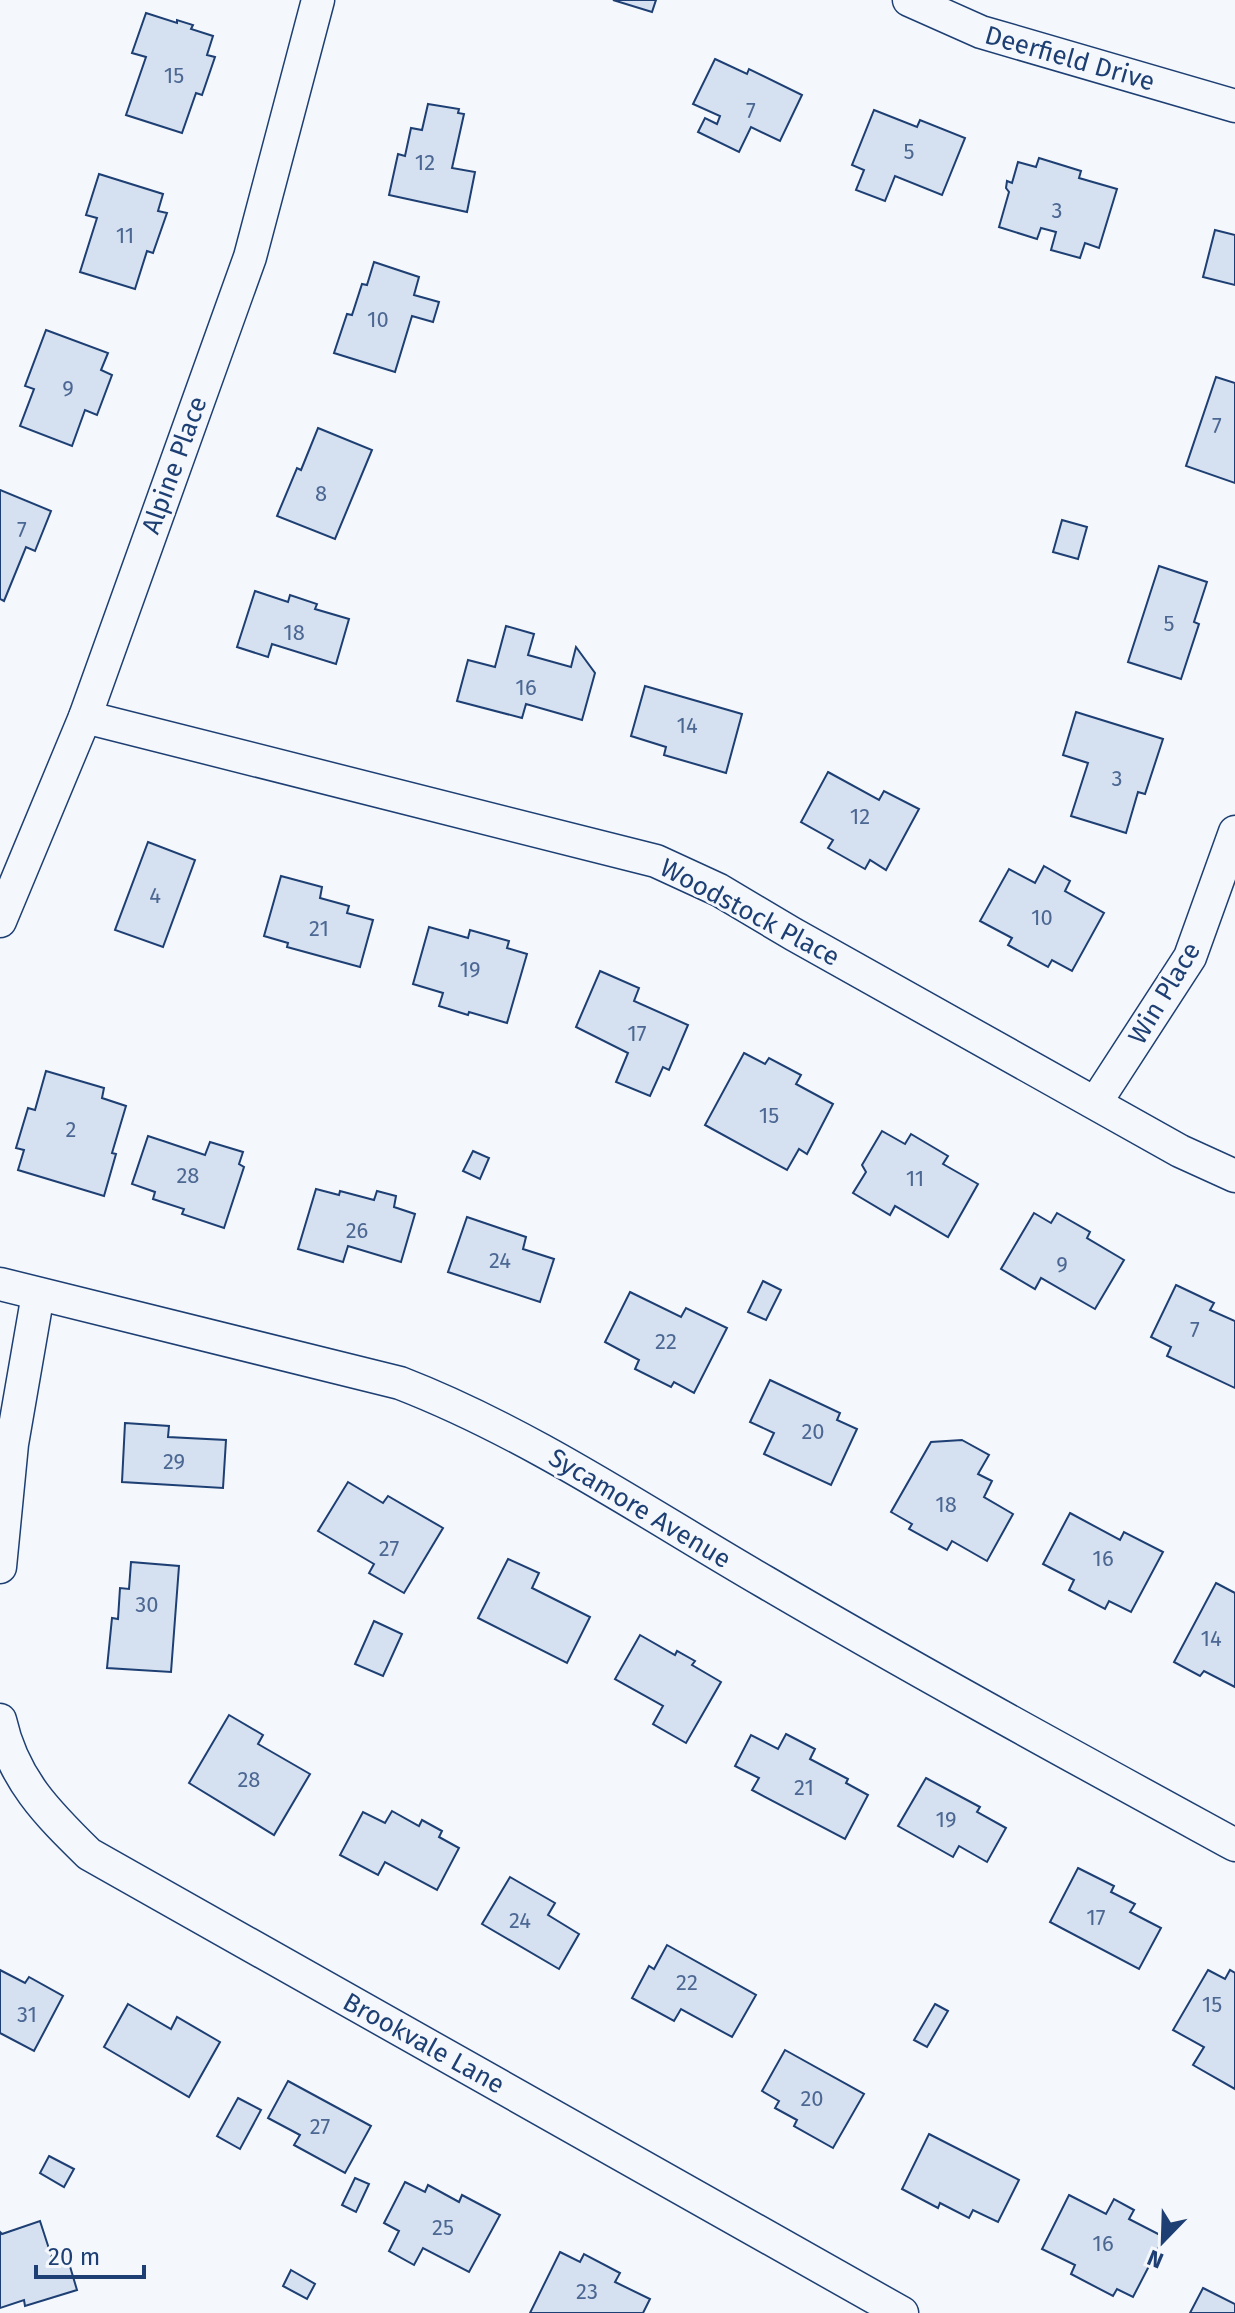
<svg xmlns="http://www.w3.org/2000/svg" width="1235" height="2313" viewBox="0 0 1235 2313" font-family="'Fira Sans',sans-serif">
<rect width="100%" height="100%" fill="#f4f7fb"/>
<g fill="#d5e0f0" stroke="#1d3f73" stroke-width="2">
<path d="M613 0H656L652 12Z"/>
<path d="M146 13 177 23V20L193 25 191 29 213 36 207 55 215 57 202 95 196 93 182 133 126 115 146 57 132 53Z"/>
<path d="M715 59 747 74 749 69 802 95 780 141 751 127 739 152 698 132 705 118 717 124 720 116 693 104Z"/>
<path d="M428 104 459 109 458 113 464 114 452 168 475 172 467 212 389 195 398 154 405 156 411 128 422 130Z"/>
<path d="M874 110 917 127 920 120 965 138 942 195 895 176 885 201 856 190 864 170 852 165Z"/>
<path d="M1039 158 1081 171 1079 178 1117 189 1099 248 1085 243 1080 258 1051 250 1056 232 1041 228 1037 239 999 227 1009 192 1006 188 1007 181 1012 183 1018 162 1036 167Z"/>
<path d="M99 174 163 194 158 211 167 213 153 253 147 251 135 289 80 272 97 218 86 215Z"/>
<path d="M1215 230 1235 235V285L1203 277Z"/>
<path d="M374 262 419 277 414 295 439 302 433 322 412 316 395 372 334 353 347 314 352 315 362 284 367 285Z"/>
<path d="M46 330 108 353 101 370 112 375 97 415 85 410 72 446 20 426 34 389 25 386Z"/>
<path d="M1216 377 1235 383V483L1186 466Z"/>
<path d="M318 428 372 450 335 539 277 516 297 468 301 470Z"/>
<path d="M0 490 51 511 35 551 26 547 4 601 0 599Z"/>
<path d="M1062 520 1087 527 1078 559 1053 552Z"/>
<path d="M1159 566 1207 582 1194 622 1199 624 1181 679 1128 662Z"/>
<path d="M255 591 288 602 290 595 317 604 315 609 349 619 336 664 272 644 268 657 237 647Z"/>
<path d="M506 626 534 634 528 655 571 667 576 647 595 673 582 720 526 704 522 718 457 701 468 660 495 667Z"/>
<path d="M645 686 742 714 726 773 664 755 666 747 631 736Z"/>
<path d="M1076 712 1163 739 1145 794 1138 792 1126 833 1071 816 1088 763 1063 755Z"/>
<path d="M828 772 879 800 884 791 919 809 886 870 870 860 865 869 828 848 833 840 801 822Z"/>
<path d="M148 842 195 860 163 947 115 930Z"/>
<path d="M1044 866 1070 881 1065 891 1104 913 1072 971 1052 960 1048 967 1008 945 1012 938 980 921 1009 869 1035 883Z"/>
<path d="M281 876 322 887 320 898 349 906 347 913 373 920 360 967 287 947 288 943 264 936Z"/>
<path d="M429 927 468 938 470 930 509 941 507 948 527 954 507 1023 469 1012 468 1015 439 1006 443 993 413 984Z"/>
<path d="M600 971 639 988 634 1001 688 1025 669 1070 663 1067 650 1096 616 1082 628 1053 576 1027Z"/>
<path d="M744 1053 765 1064 769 1058 801 1075 796 1084 833 1104 807 1154 799 1149 787 1170 705 1125Z"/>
<path d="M46 1071 104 1088 102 1098 126 1106 112 1153 116 1154 104 1196 18 1170 24 1150 16 1148 28 1108 35 1110Z"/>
<path d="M882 1131 905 1144 911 1134 948 1156 943 1164 978 1184 948 1237 895 1206 890 1215 853 1193 866 1172 862 1165Z"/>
<path d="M148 1136 205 1155 210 1142 243 1152 239 1164 244 1167 224 1228 182 1214 184 1209 153 1199 155 1192 132 1184Z"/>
<path d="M473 1151 489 1158 480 1179 463 1171Z"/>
<path d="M316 1189 339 1195 340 1191 374 1200 377 1191 396 1196 394 1207 415 1214 401 1262 348 1246 343 1262 298 1249Z"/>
<path d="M1034 1213 1051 1223 1057 1213 1090 1232 1087 1238 1124 1260 1095 1309 1041 1278 1035 1289 1001 1269Z"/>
<path d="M467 1217 526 1237 523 1249 554 1259 540 1302 448 1272Z"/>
<path d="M763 1281 781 1290 766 1320 748 1312Z"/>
<path d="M1176 1285 1214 1303 1210 1310 1235 1321V1388L1167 1356 1171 1347 1151 1337Z"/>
<path d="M630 1292 681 1317 686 1308 727 1328 694 1393 674 1382 671 1387 635 1369 639 1360 605 1342Z"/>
<path d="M770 1380 840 1413 837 1420 857 1429 831 1485 764 1454 774 1433 750 1422Z"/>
<path d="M125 1423 169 1426 168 1437 226 1440 223 1488 122 1482Z"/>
<path d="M962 1440 989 1455 978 1474 992 1481 984 1497 1013 1514 987 1561 952 1541 947 1550 909 1529 912 1524 891 1512 931 1442Z"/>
<path d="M348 1482 383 1503 388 1496 443 1528 404 1593 369 1573 374 1564 318 1531Z"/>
<path d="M1070 1513 1120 1540 1124 1532 1163 1552 1131 1612 1109 1601 1105 1609 1069 1590 1074 1580 1043 1564Z"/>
<path d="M508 1559 539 1573 532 1588 590 1617 567 1663 478 1618Z"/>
<path d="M131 1562 179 1566 171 1672 107 1668 112 1618 118 1619 120 1588 129 1589Z"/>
<path d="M1216 1583 1235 1593V1687L1204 1671 1200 1676 1174 1662Z"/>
<path d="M374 1621 402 1634 383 1676 355 1664Z"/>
<path d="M640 1635 675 1655 677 1651 695 1661 692 1665 721 1682 686 1743 653 1724 663 1706 615 1679Z"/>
<path d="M229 1715 263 1735 258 1744 310 1774 274 1835 189 1783Z"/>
<path d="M786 1734 815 1749 810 1759 848 1779 846 1783 868 1795 845 1839 752 1790 759 1778 735 1766 751 1735 778 1749Z"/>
<path d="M926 1778 980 1807 977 1812 1006 1828 987 1862 959 1846 953 1857 898 1826Z"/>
<path d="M392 1811 419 1826 422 1820 442 1831 439 1837 459 1848 437 1890 385 1862 378 1875 340 1855 363 1812 385 1823Z"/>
<path d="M1078 1868 1114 1886 1111 1892 1135 1904 1130 1912 1161 1928 1139 1969 1050 1922Z"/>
<path d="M510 1877 555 1903 548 1915 579 1934 559 1969 482 1924Z"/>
<path d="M667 1945 756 1995 732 2037 681 2009 674 2021 632 1998 649 1966 654 1969Z"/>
<path d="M0 1970 25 1983 29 1977 63 1996 34 2051 0 2033Z"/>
<path d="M1208 1970 1225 1979 1230 1970 1235 1973V2089L1193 2065 1204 2047 1173 2030Z"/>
<path d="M128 2004 171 2029 177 2017 220 2042 189 2097 104 2047Z"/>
<path d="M935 2004 948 2011 927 2047 914 2040Z"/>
<path d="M785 2050 864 2094 833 2148 794 2126 797 2120 775 2108 779 2101 762 2091Z"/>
<path d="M288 2081 371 2126 345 2173 294 2145 300 2135 268 2118Z"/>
<path d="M238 2098 261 2110 240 2149 217 2136Z"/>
<path d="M929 2134 1019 2180 998 2222 973 2210 969 2218 940 2203 938 2208 902 2189Z"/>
<path d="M49 2156 74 2169 64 2187 40 2173Z"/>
<path d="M355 2178 369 2184 356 2212 342 2205Z"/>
<path d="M405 2182 425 2192 428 2185 459 2202 462 2195 500 2215 469 2272 423 2248 414 2265 389 2251 399 2231 384 2223Z"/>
<path d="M1069 2195 1106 2214 1114 2199 1134 2210 1129 2219 1164 2237 1133 2297 1117 2289 1113 2296 1071 2274 1075 2265 1042 2249Z"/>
<path d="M40 2221 52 2258 66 2253 77 2290 25 2306 24 2300 0 2308V2232L2 2234Z"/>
<path d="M560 2252 580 2262 584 2254 620 2273 615 2282 650 2299 643 2313H530Z"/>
<path d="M291 2270 315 2284 307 2299 283 2286Z"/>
<path d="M1203 2288 1235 2304V2313H1190Z"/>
</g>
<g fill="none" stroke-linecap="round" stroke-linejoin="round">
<g stroke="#1d3f73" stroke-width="35">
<g id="street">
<path d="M909 0 981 32 1235 106"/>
<path d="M85 717 656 861 719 890 793 934 1180 1151 1235 1176"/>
<path d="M0 921 85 717 250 257 318 0"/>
<path d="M1096 1102 1190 957 1235 832"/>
<path d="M0 1284 400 1383C529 1433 646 1513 765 1582 920 1673 1078 1759 1235 1845"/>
<path d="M0 1567 12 1444 38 1294"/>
<path d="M0 1720C13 1779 47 1813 89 1854L902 2313"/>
</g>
</g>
<use href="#street" stroke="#f4f7fb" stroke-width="32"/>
</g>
<g text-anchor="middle" stroke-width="6" stroke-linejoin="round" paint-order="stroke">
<g font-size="22" fill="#4b6792">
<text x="174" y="83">15</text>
<text x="751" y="118">7</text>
<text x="909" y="159">5</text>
<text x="425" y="170">12</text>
<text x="1057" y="218">3</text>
<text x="125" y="243">11</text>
<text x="378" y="327">10</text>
<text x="68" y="396">9</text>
<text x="1217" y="433">7</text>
<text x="321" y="501">8</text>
<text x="22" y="537">7</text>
<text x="1169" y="631">5</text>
<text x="294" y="640">18</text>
<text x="526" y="695">16</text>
<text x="687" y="733">14</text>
<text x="1117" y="786">3</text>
<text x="860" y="824">12</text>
<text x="155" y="903">4</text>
<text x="1042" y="925">10</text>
<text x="319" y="936">21</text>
<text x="470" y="977">19</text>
<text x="637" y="1041">17</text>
<text x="769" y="1123">15</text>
<text x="71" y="1137">2</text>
<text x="188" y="1183">28</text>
<text x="915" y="1186">11</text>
<text x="357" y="1238">26</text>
<text x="500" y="1268">24</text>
<text x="1062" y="1272">9</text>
<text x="1195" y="1337">7</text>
<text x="666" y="1349">22</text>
<text x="813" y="1439">20</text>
<text x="174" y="1469">29</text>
<text x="946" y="1512">18</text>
<text x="389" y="1556">27</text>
<text x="1103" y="1566">16</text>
<text x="147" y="1612">30</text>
<text x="1211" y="1646">14</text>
<text x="249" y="1787">28</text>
<text x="804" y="1795">21</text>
<text x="946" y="1827">19</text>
<text x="1096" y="1925">17</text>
<text x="520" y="1928">24</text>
<text x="687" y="1990">22</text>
<text x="1212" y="2012">15</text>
<text x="27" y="2022">31</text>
<text x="812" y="2106">20</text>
<text x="320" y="2134">27</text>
<text x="443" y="2235">25</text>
<text x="1103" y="2251">16</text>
<text x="587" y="2299">23</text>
</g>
<g font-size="26" fill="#1d3f73" stroke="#f4f7fb">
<text transform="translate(1070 58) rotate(16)" y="9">Deerfield Drive</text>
<text transform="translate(174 465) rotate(-70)" y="9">Alpine Place</text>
<text transform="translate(750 912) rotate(28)" y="9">Woodstock Place</text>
<text transform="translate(1164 993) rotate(-59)" y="9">Win Place</text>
<text transform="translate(640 1508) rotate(31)" y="9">Sycamore Avenue</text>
<text transform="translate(424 2043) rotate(29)" y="9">Brookvale Lane</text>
</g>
</g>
<g transform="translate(1163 2241) rotate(203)" stroke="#f4f7fb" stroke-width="6" paint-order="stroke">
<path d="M0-6L14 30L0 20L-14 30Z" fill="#1d3f73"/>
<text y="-12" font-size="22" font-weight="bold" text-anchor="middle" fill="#1d3f73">N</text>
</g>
<path d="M36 2265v12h108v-12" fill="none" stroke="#1d3f73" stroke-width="4"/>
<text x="48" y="2265" font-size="24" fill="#1d3f73" stroke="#f4f7fb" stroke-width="6" paint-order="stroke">20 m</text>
</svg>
